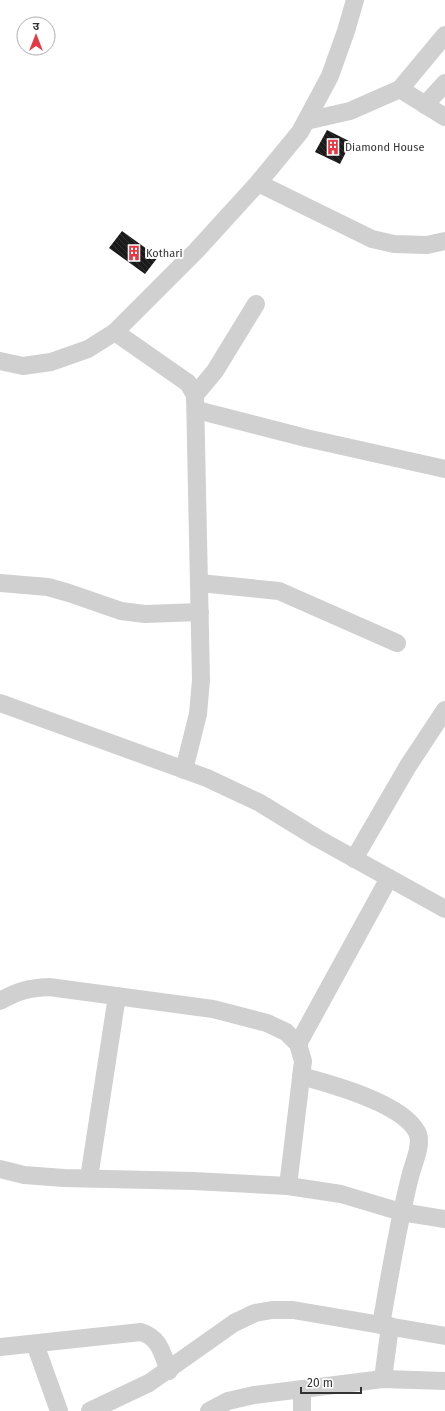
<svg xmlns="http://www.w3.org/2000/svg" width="445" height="1411" viewBox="0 0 445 1411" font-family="'Fira Sans','Noto Sans Devanagari',sans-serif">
<defs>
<pattern id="building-back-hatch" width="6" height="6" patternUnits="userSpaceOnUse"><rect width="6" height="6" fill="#1a1a1a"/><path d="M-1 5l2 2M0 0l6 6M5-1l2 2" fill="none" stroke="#333"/></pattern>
</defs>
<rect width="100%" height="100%" fill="#fff"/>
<g fill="url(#building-back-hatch)">
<path d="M327 130 351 142 340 164 315 152Z"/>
<path d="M122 231 158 257 145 274 109 248Z"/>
</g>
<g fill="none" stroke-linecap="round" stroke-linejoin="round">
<g stroke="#d0d0d0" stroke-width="18">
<path d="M400 89 445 117"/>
<path d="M425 105 445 83"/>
<path d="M306 121 350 111 400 89 445 35"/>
<path d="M258 183 372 239 394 244 427 245 445 241"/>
<path d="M115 332 188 383 195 395 201 680 198 714 184 770"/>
<path d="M0 361 23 366 51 362 88 349 115 332 196 251 258 183 300 132 330 76 346 31 355 0"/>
<path d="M195 395 215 371 256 304"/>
<path d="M197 410 306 438 445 469"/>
<path d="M0 583 48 587 69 593 121 611 145 614 200 612"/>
<path d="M200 583 279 591 397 643"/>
<path d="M0 703 207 778 260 803 317 838 445 909"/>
<path d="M354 859 408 766 445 710"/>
<path d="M0 1001C18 991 28 988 49 987L213 1009 267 1023 286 1032 298 1044 303 1061 288 1186"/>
<path d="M298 1044 389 878"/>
<path d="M301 1076C331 1084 402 1103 417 1132 423 1143 414 1162 411 1173 398 1223 390 1274 381 1325"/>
<path d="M0 1169 24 1175 64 1178 193 1181 288 1186 341 1194 401 1212 445 1219"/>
<path d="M89 1178 117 996"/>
<path d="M35 1344 59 1411"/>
<path d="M0 1347 141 1332C160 1338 162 1353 169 1371"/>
<path d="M383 1379 390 1326"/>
<path d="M302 1389V1411"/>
<path d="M90 1411 149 1383 234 1323 255 1313 272 1310H293L445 1336"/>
<path d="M209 1411 228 1401 254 1395 383 1379 445 1381"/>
</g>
</g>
<defs>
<g id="building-bare" transform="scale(1.2)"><path d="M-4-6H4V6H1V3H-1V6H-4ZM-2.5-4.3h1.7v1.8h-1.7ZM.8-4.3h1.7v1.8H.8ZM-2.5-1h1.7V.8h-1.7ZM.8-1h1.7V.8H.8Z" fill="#e63946" stroke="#fff" stroke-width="2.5" paint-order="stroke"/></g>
</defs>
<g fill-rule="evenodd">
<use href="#building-bare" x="333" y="147"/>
<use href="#building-bare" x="134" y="253"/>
</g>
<g text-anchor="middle" stroke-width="4" stroke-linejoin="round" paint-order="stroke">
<g font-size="11" fill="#333" stroke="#fff" text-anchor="start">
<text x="345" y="151">Diamond House</text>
<text x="146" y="257">Kothari</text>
</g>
</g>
<g transform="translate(36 36)"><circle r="19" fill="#ffffff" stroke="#adadad"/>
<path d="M0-3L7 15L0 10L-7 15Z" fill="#e63946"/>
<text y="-6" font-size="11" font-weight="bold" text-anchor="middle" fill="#333333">उ</text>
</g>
<path d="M301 1387v6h60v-6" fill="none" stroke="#333333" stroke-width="2"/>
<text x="307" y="1387" font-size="12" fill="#333333" stroke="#ffffff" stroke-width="3" paint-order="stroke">20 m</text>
</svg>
